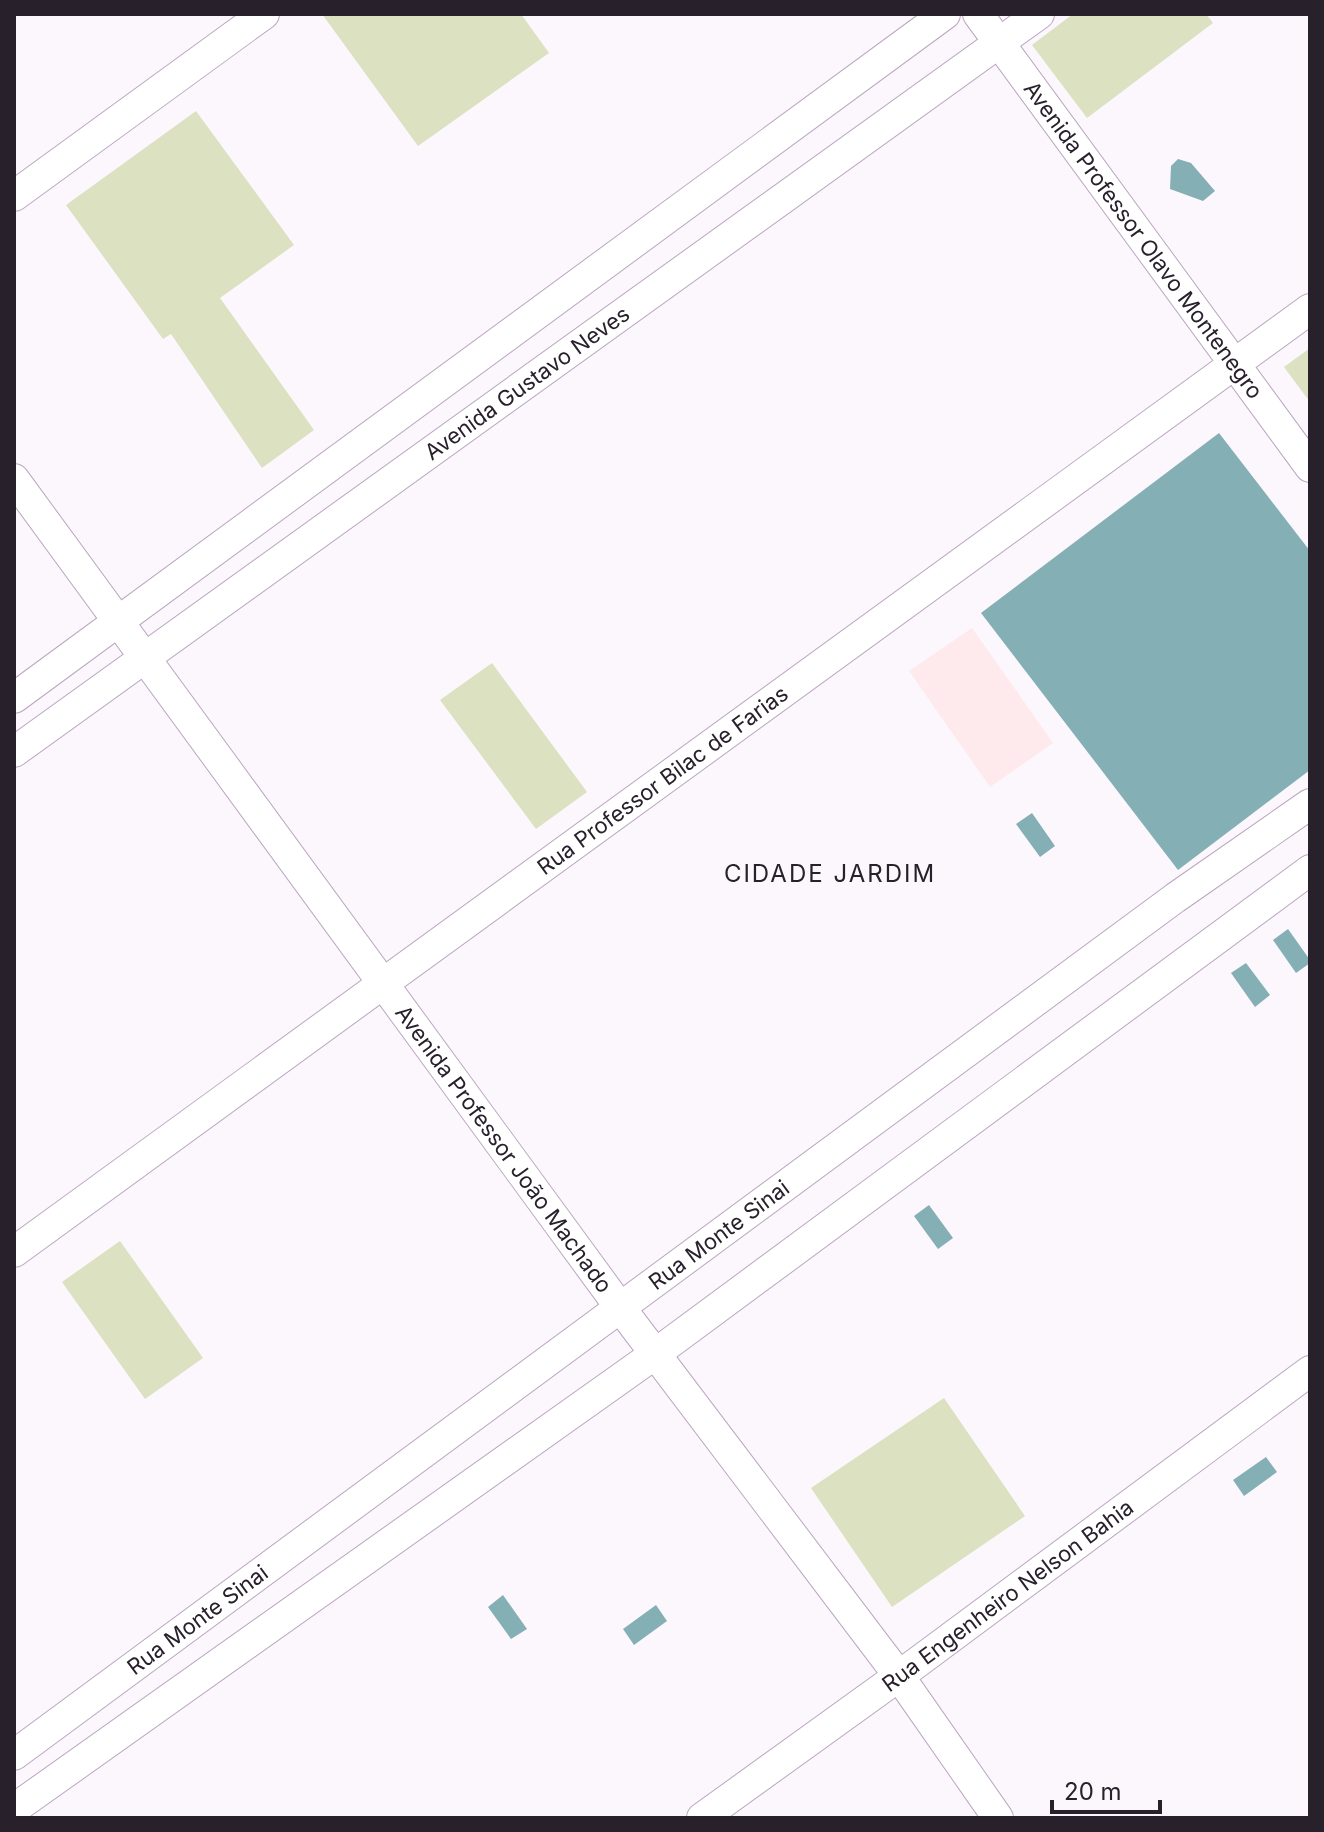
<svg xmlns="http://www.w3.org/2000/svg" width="1324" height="1832" viewBox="0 0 1324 1832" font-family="Inter,sans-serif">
<rect width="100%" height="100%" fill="#fcf7fd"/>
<path fill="#fee9ed" d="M972 628 1053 743 990 787 909 671Z"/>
<g fill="#dce1c1">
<path d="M322 14H521L549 53 418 146Z"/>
<path d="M1073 14H1206L1213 23 1087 118 1032 45Z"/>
<path d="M196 111 294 245 220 298 314 430 262 468 171 334 163 339 66 205Z"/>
<path d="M1310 348V402L1284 367Z"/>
<path d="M492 663 587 792 536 829 440 700Z"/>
<path d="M120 1241 203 1358 145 1399 62 1282Z"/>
<path d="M944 1398 1025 1516 892 1607 811 1488Z"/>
</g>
<g fill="#84afb4">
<path d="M1178 159 1191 163 1215 191 1203 201 1170 189 1171 166Z"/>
<path d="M1219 433 1310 551V770L1178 870 981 613Z"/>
<path d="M1032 813 1055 846 1040 857 1016 824Z"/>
<path d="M1288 929 1310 960V963L1296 973 1273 940Z"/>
<path d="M1246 963 1270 995 1255 1007 1231 973Z"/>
<path d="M929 1205 953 1238 938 1249 914 1216Z"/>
<path d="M1266 1457 1277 1472 1244 1496 1233 1480Z"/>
<path d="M503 1595 527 1629 511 1639 488 1607Z"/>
<path d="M656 1605 667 1621 634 1645 623 1629Z"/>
</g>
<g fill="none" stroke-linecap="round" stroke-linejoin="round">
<g stroke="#bba6c1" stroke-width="32">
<g id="street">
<path id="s1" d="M978 14 1310 467"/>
<path d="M14 196 264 14"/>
<path id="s2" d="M14 479 619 1306 899 1676 998 1818"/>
<path d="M14 698 945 14"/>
<path id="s3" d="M14 752 1039 14"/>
<path id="s4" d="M14 1252 1310 309"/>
<path id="s5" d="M14 1755 1175 898 1310 804"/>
<path d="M14 1809 655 1354 1310 870"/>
<path id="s6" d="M702 1818 899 1676 1310 1371"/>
</g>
</g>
<use href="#street" stroke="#fff" stroke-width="30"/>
</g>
<g text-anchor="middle" stroke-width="8" stroke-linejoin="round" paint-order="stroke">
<g font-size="22" fill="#28202b" stroke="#fcf7fd">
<text dy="8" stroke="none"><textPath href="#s1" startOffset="280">Avenida Professor Olavo Montenegro</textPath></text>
<text dy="8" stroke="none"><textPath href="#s3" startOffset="632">Avenida Gustavo Neves</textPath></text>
<text dy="8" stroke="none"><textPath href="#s4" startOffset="802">Rua Professor Bilac de Farias</textPath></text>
<text dy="8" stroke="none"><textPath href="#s2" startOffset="830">Avenida Professor João Machado</textPath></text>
<text dy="8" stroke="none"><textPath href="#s5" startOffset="876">Rua Monte Sinai</textPath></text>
<text dy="8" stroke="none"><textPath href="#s6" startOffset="378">Rua Engenheiro Nelson Bahia</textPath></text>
<text dy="8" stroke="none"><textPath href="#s5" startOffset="228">Rua Monte Sinai</textPath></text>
</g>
<g font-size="24" letter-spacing="2" fill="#28202b" stroke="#fcf7fd">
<text x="830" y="882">CIDADE JARDIM</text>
</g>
</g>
<rect width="1324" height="1832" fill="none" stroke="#28202b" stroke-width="32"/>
<path d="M1052 1800v12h108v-12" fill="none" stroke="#28202b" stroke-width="4"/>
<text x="1064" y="1800" font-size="24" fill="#28202b" stroke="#fcf7fd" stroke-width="6" paint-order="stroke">20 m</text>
</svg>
